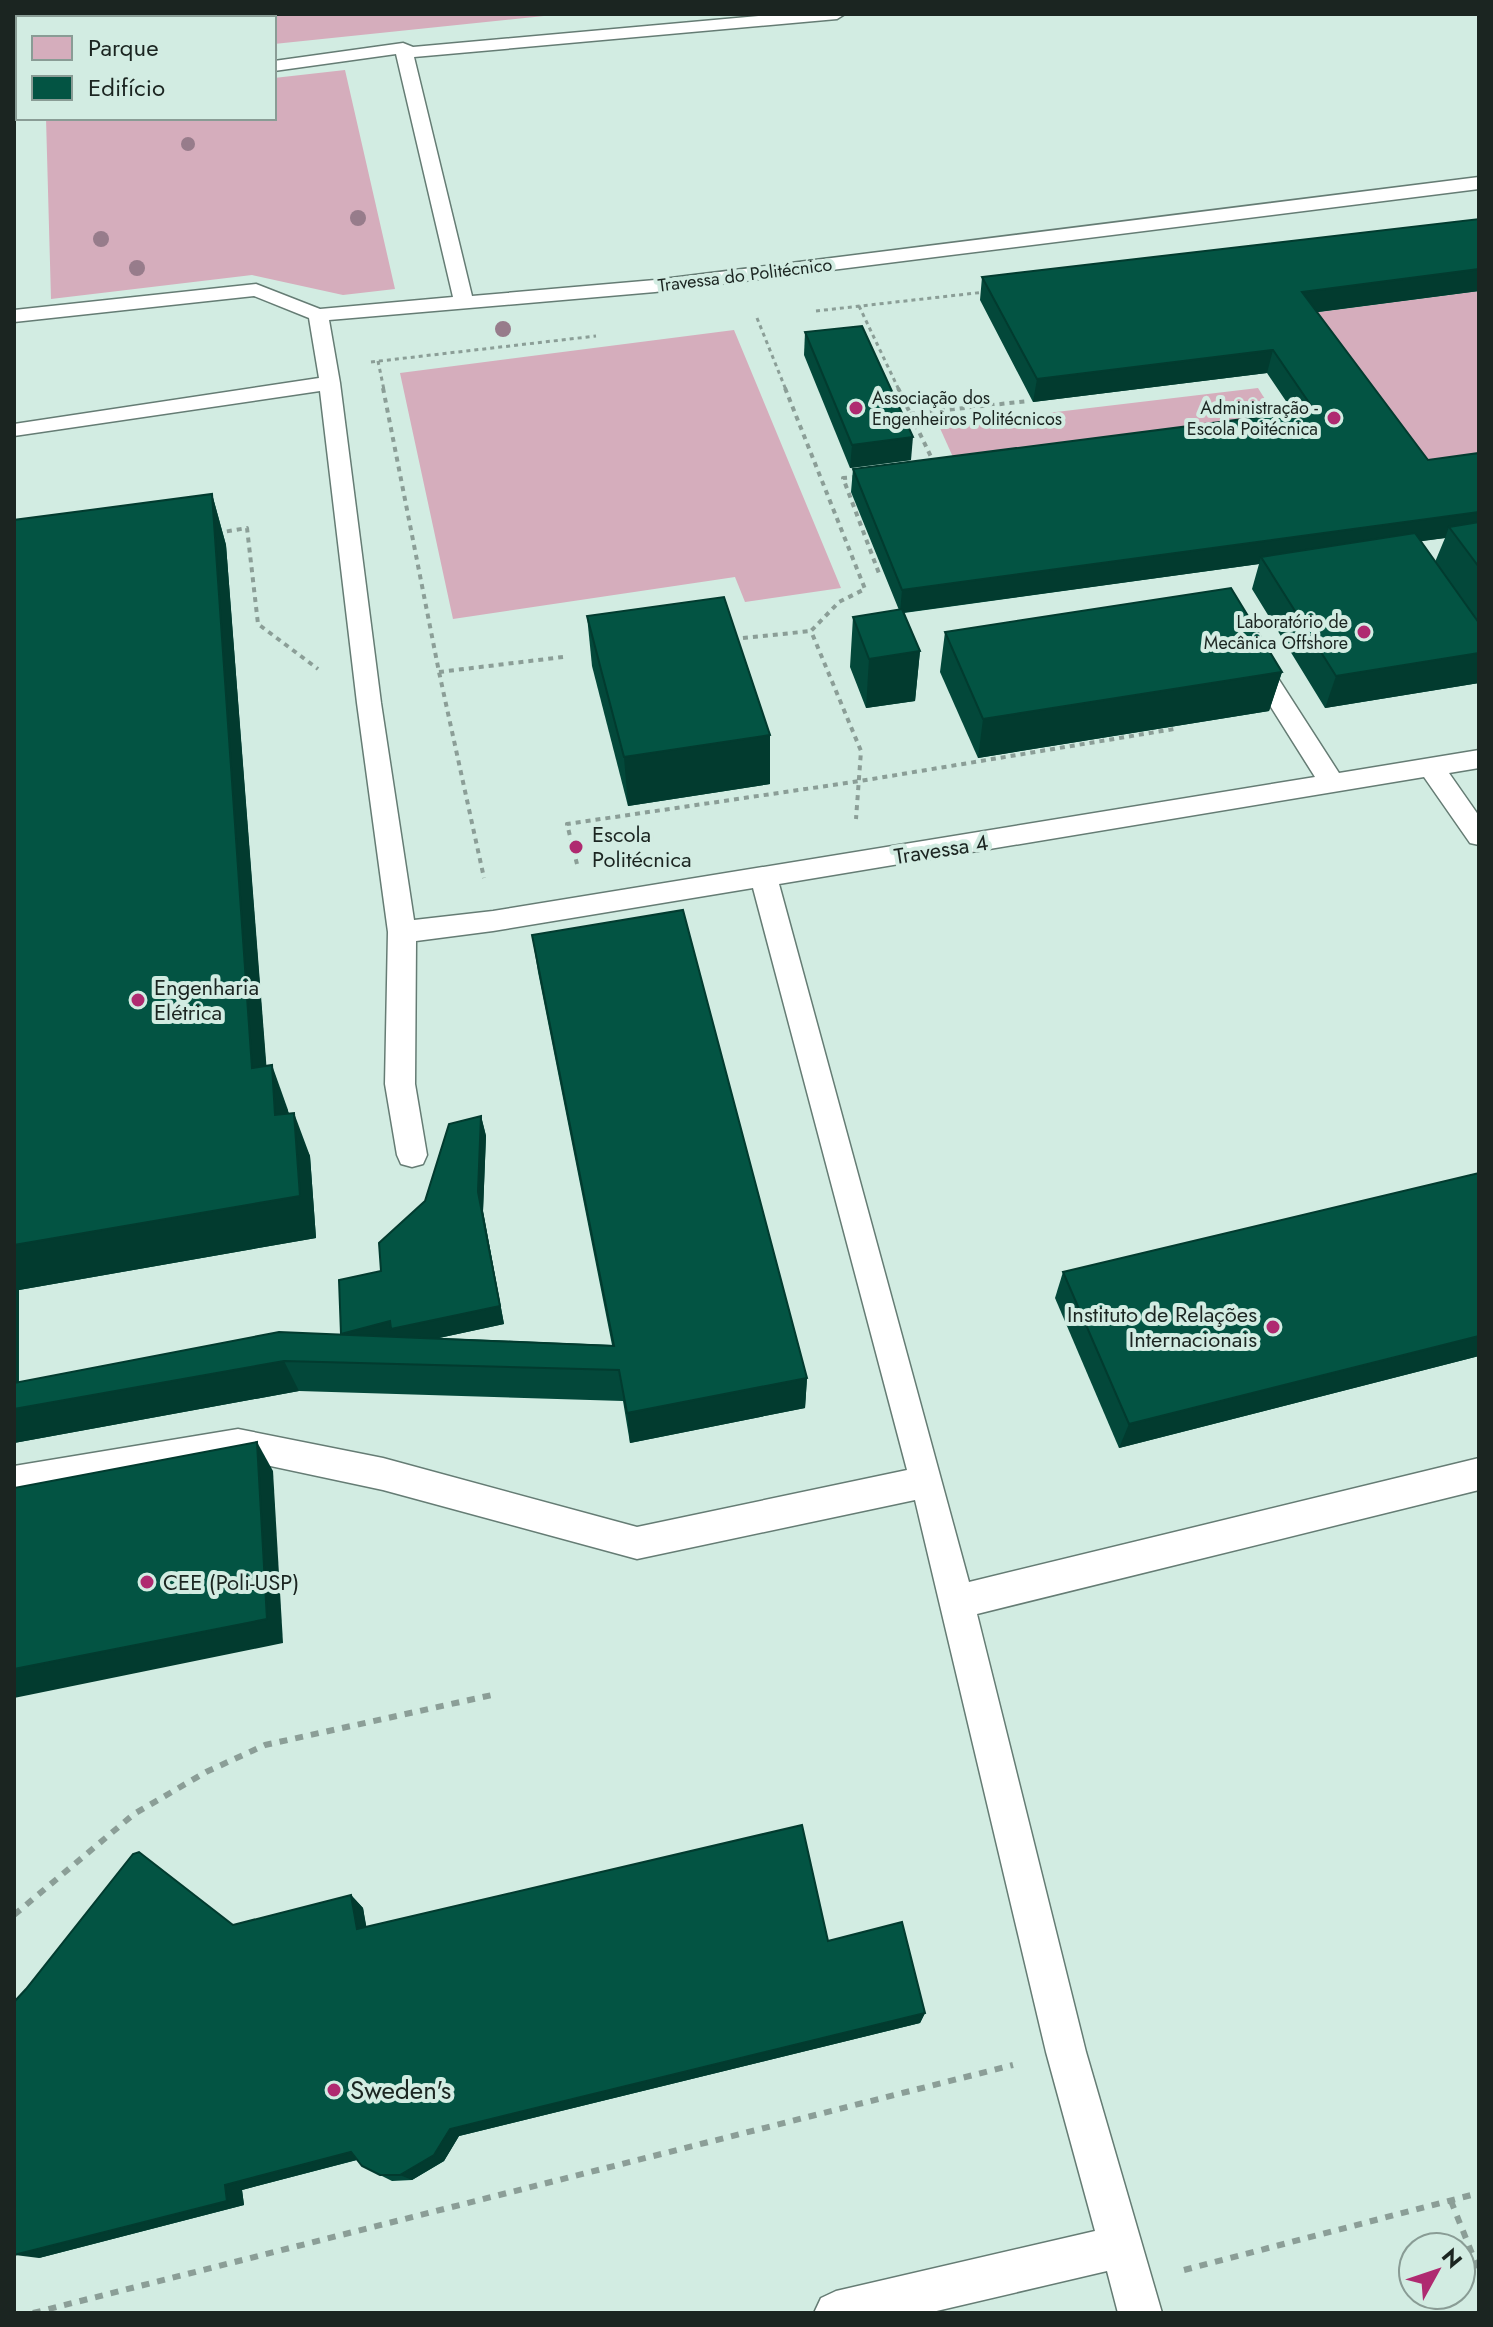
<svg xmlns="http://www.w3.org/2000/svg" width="1493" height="2327" viewBox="0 0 1493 2327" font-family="Jost,sans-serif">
<rect width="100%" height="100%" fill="#d2ece2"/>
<g fill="#d5adbc">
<path d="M52 14H563L274 44V18H52Z"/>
<path d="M345 70 395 289 343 295 252 275 51 299 46 118H274V78Z"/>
<path d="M1479 291V475L1420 483 1296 315Z"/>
<path d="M734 330 841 588 745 602 735 577 453 619 400 373Z"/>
<path d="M1258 388 1282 426 957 466 939 426Z"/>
</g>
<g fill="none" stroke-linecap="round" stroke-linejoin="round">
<g stroke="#657c74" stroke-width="3">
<g id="lane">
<path d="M781 14H845L837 19 414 57 472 296 655 280 1479 177V189L655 292 329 320 340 383 381 703 414 920 493 911 1315 777 1242 661 1245 655H1263L1339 773 1479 750V768L1449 773 1479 816V845L1470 843 1424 777 779 884 969 1582 1479 1458V1490L977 1614 1086 2052 1162 2313H1118L1107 2271 928 2313H814L821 2298 836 2291 1095 2231 1046 2052 915 1500 637 1559 383 1490 238 1459 14 1498V1466L238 1429 383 1458 637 1527 907 1470 753 888 493 931 416 941 415 1084 427 1155 423 1164 412 1167 401 1164 397 1155 385 1084 388 932 357 703 320 391 14 436V424L319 378 309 318 254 296 14 322V310L256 284 320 309 453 297 396 54 274 71V61L403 43 413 47Z"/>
<path d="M18 81V91L14 92V82Z"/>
</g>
</g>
<g stroke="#8b9e97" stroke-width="3" stroke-dasharray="4 4" stroke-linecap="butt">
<path d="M247 14V18"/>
<path d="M72 18 75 14"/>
<path d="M14 44 18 43"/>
<path d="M859 306 899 390"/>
<path d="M816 311 985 292"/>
<path d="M757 318 786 390"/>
<path d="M378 361 384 390"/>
<path d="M371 362 596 336"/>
</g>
<g stroke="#8b9e97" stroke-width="4" stroke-dasharray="5 5" stroke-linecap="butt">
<path d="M383 388 439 672 484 878"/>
<path d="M785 388 865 589 839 602 811 631 861 751 856 819"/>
<path d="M898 388 934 463"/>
<path d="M910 414 1028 401"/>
<path d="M857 477 843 478 880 576"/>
<path d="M217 533 247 528 258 624 318 669"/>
<path d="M733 639 811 631"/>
<path d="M439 672 563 657"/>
<path d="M577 864 567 824 860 781 1174 729"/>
</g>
<g stroke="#8b9e97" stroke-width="6" stroke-dasharray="8 8" stroke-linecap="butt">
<path d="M14 1915 134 1814 206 1772 265 1745 492 1695"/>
<path d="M1451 2201 1479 2271"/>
<path d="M1184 2270 1479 2193"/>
<path d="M33 2313 1013 2065"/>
</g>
<use href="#lane" fill="#fff" fill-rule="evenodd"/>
</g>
<g fill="#977c8b">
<circle cx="188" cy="144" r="7"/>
<circle cx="358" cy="218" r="8"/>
<circle cx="101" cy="239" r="8"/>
<circle cx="137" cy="268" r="8"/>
<circle cx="503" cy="329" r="8"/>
</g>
<g fill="#03483a" fill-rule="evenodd">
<path d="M1479 219V291L1317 312 1428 460 1479 453V683L1325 708 1252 589 1259 564 904 613 920 651 915 701 866 708 850 667 853 617 899 610 851 492 853 469 1294 413 1267 373 1033 402 980 300 982 277ZM1445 538 1435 562 1420 541Z"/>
<path d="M805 332 911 460 850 468 804 355Z"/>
<path d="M212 494 226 545 266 1066 310 1156 316 1238 19 1290V1382L341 1334 425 1201 481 1116 486 1136 483 1211 504 1324 439 1338 612 1345 538 972 532 935 807 1378 805 1408 630 1443 623 1401 299 1391 14 1443V520Z"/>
<path d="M587 616 770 784 628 806 592 666Z"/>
<path d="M945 632 1282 672 1269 711 978 758 940 672Z"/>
<path d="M1479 1173V1356L1119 1448 1055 1298 1063 1272Z"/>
<path d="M351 1895 363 1908 366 1927 828 1941 925 2013 920 2023 459 2136 444 2161 412 2180 392 2181 380 2175 357 2160 242 2190 244 2205 39 2258 233 1925Z"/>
</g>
<g fill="#023b2f">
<path d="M1479 269V291L1296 315 1302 292Z"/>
<path d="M1273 350 1267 373 1033 402 1037 379Z"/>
<path d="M913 437 911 460 850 468 852 445Z"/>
<path d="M212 494 226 545 270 1112 252 1068Z"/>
<path d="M1479 512V533L1449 527 1445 538 1265 563 1261 557 1259 564 900 613 902 590Z"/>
<path d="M920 651 915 701 866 708 869 659Z"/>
<path d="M1479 653V683L1325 708 1336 676Z"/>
<path d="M1282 672 1269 711 978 758 983 719Z"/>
<path d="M770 735V784L628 806 624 757Z"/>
<path d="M272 1065 288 1110 292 1159 275 1115Z"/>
<path d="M294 1113 310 1156 316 1238 19 1290 18 1391 14 1392V1245Z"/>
<path d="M481 1116 486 1136 483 1211 504 1324 397 1347 341 1334 478 1192Z"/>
<path d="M1479 1336V1356L1119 1448 1129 1424Z"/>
<path d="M284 1361 299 1391 14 1443V1409Z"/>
<path d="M807 1378 805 1408 630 1443 627 1413Z"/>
<path d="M257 1442 273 1471 283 1643 14 1698V1669Z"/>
<path d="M351 1895 363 1908 369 1941 357 1929Z"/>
<path d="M925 2013 920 2023 459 2136 444 2161 412 2180 400 2175 450 2129Z"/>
<path d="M351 2152 364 2158 242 2190 244 2205 39 2258 15 2255 225 2185Z"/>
</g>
<g fill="#035443" stroke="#023b2f" stroke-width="2">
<path d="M1479 219V269L1302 292 1428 460 1479 453V512L902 590 853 469 1314 410 1273 350 1037 379 982 277Z"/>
<path d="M862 326 913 437 852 445 805 332Z"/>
<path d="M212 494 252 1068 272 1065 275 1115 294 1113 300 1196 14 1245V520Z"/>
<path d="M1479 522V567L1449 527Z"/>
<path d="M1415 533 1479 623V653L1336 676 1261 557Z"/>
<path d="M1231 588 1282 672 983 719 945 632Z"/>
<path d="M724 597 770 735 624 757 587 616Z"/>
<path d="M902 609 920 651 869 659 853 617Z"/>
<path d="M683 910 807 1378 627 1413 619 1370 284 1361 14 1409V1383L279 1332 614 1346 532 935Z"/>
<path d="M481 1116 478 1192 500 1306 391 1329 390 1321 341 1334 339 1280 381 1271 379 1243 425 1201 449 1124Z"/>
<path d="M1479 1173V1336L1129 1424 1063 1272Z"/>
<path d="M257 1442 267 1619 14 1669V1488Z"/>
<path d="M802 1825 828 1941 902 1922 925 2013 450 2129 434 2155 400 2175H380L362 2166 351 2152 225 2185 227 2201 14 2255V2002L26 1989 133 1854 139 1852 233 1925 351 1895 357 1929Z"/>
</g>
<g fill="#af2a70" stroke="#d2ece2" stroke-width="3">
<circle cx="856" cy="408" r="8"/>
<circle cx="1334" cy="418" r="8"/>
<circle cx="1364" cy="632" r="8"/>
<circle cx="576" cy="847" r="8"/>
<circle cx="138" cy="1000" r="8"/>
<circle cx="1273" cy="1327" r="8"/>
<circle cx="147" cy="1582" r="8"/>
<circle cx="334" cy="2090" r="8"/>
</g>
<g text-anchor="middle" stroke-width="8" stroke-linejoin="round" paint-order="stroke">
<g font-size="18" fill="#1b2521" stroke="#d2ece2">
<text transform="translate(745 275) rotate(-7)" y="6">Travessa do Politécnico</text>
</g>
<g font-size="18" fill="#1b2521" stroke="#d2ece2" text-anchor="end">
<text x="872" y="404" text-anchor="start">Associação dos<tspan x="872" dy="21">Engenheiros Politécnicos</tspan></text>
<text x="1318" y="414">Administração -<tspan x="1318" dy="21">Escola Poitécnica</tspan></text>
<text x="1348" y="628">Laboratório de<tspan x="1348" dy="21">Mecânica Offshore</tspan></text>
</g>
<g font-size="22" fill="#1b2521" stroke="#d2ece2" text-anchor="start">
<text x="592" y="842">Escola<tspan x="592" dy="25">Politécnica</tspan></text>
<text x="154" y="995">Engenharia<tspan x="154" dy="25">Elétrica</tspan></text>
<text x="1257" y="1322" text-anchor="end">Instituto de Relações<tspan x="1257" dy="25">Internacionais</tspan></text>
<text x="163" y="1590">CEE (Poli-USP)</text>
</g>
<g font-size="22" fill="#1b2521" stroke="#d2ece2">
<text transform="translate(941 849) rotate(-9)" y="8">Travessa 4</text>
</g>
<g font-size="26" fill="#1b2521" stroke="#d2ece2" text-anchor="start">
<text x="350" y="2099">Sweden's</text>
</g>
</g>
<rect width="1493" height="2327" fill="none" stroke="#1b2521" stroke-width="32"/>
<rect x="16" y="16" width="260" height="104" fill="#d2ece2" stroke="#899c95" stroke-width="2"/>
<rect x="32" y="36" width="40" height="24" fill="#d5adbc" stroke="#899c95" stroke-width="2"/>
<text x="88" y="56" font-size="24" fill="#1b2521">Parque</text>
<rect x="32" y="76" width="40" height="24" fill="#035443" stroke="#899c95" stroke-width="2"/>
<text x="88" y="96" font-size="24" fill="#1b2521">Edifício</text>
<g transform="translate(1437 2271) rotate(50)"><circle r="38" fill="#d2ece2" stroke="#899c95" stroke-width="2"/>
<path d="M0-6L14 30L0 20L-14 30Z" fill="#af2a70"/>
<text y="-12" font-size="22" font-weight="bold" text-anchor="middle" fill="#1b2521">N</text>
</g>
</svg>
